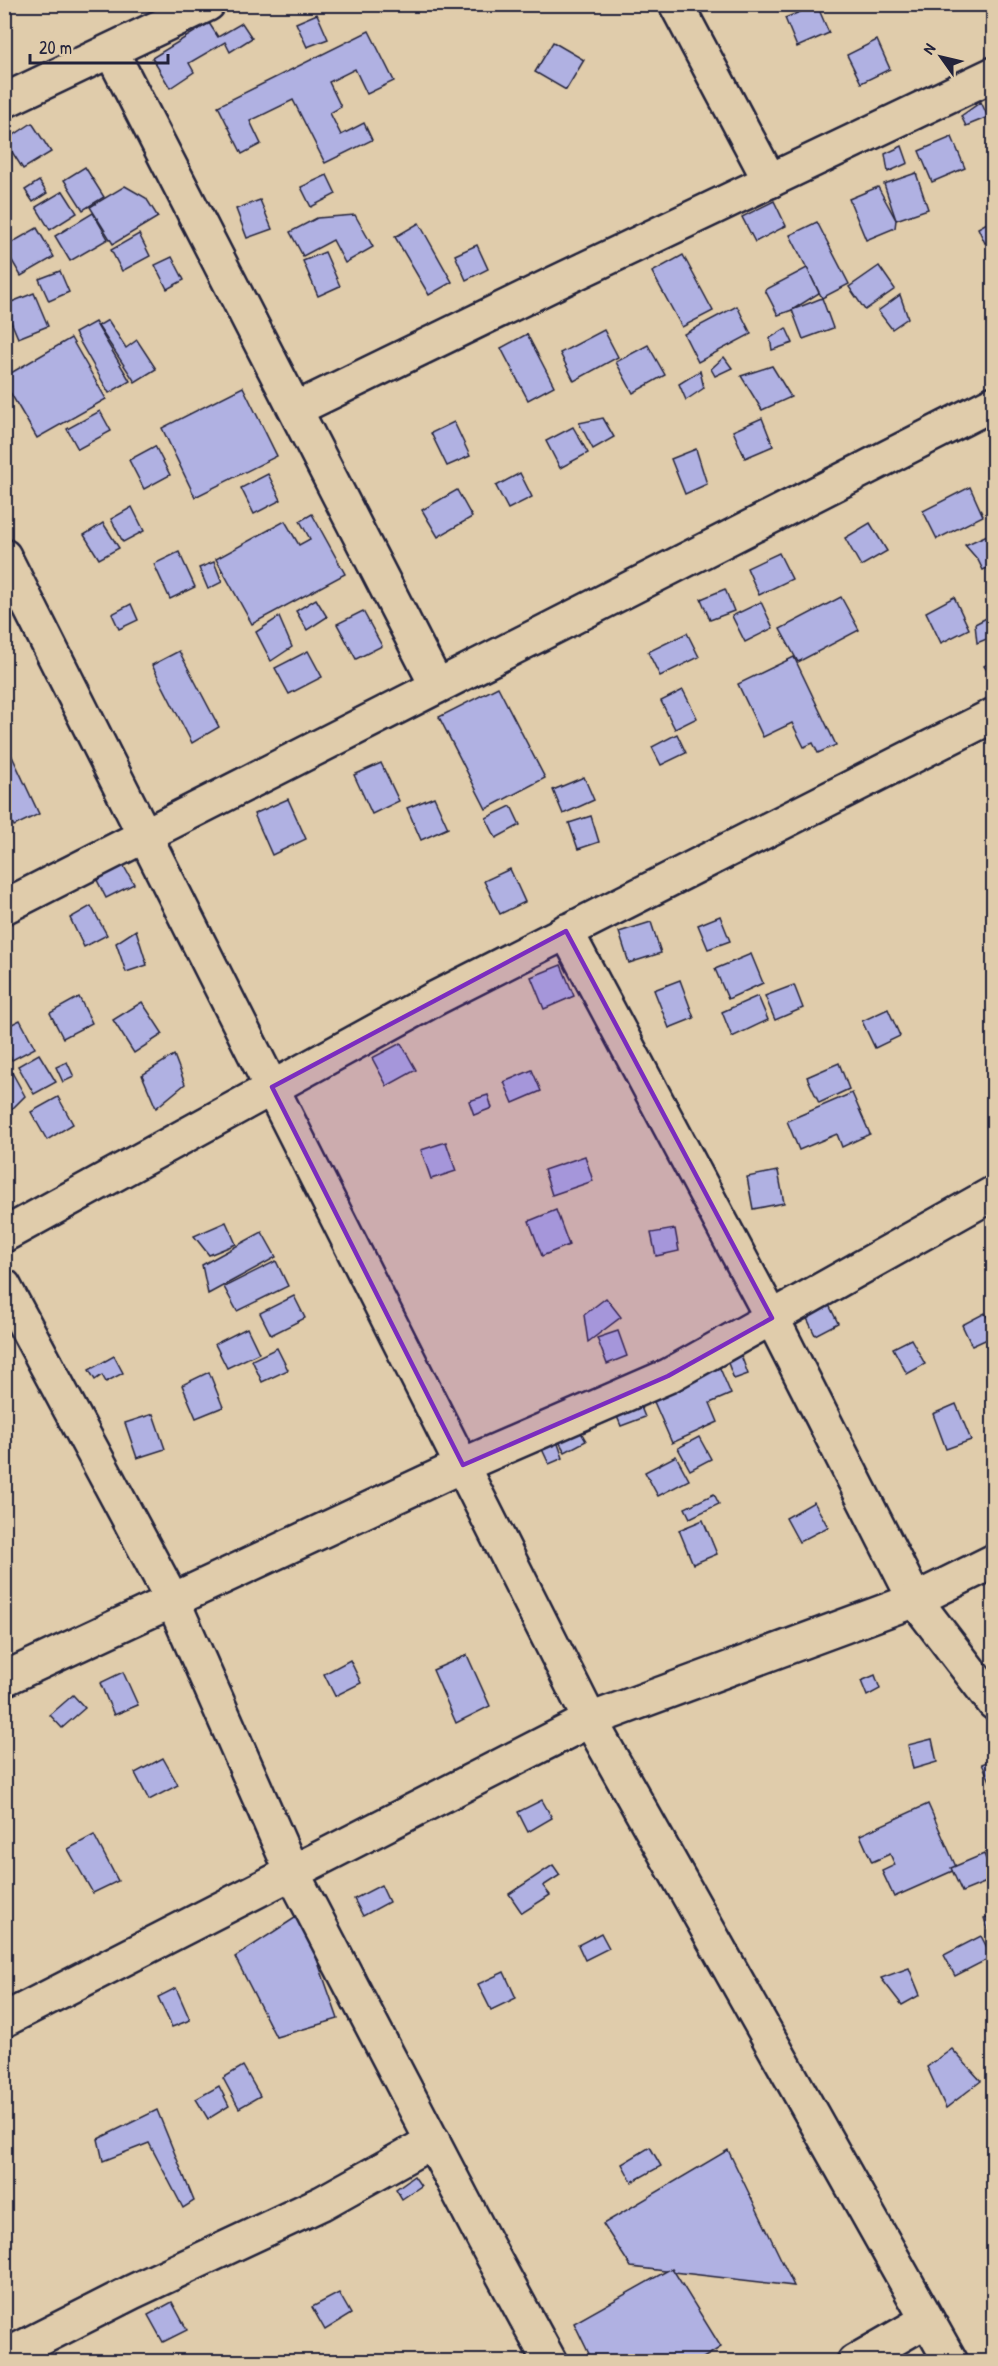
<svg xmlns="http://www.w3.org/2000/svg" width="998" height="2366" viewBox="0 0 998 2366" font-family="'Patrick Hand',sans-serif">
<rect width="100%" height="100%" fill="#e0ccab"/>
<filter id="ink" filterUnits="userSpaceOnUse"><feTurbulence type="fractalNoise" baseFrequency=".0167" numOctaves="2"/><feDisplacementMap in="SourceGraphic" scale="12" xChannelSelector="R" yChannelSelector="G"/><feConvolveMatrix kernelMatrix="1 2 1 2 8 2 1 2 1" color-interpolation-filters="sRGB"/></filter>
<g filter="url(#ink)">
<g fill="#b0b1e2" stroke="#22223b" stroke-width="1.5">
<path d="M817 5 829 33 797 47 785 18Z"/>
<path d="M317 14 328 39 307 47 296 23Z"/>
<path d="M209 23 218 37 242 23 252 38 230 52 225 42 189 63 194 72 170 88 152 58Z"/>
<path d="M369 31 394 81 367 94 355 69 329 82 341 107 330 113 341 135 364 123 372 140 325 163 293 100 250 121 261 144 242 154 218 106Z"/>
<path d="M877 40 890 69 861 83 847 55Z"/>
<path d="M553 42 584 60 566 90 535 72Z"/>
<path d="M981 102 988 117 966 126 961 116Z"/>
<path d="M32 123 51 152 23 169 5 141Z"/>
<path d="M952 137 965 168 932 182 919 151Z"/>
<path d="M902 146 908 163 888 172 885 154Z"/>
<path d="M85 167 104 197 83 210 64 180Z"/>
<path d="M916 173 928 209 896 220 884 184Z"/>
<path d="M327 175 336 194 311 207 301 187Z"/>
<path d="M39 181 47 193 33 202 25 190Z"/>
<path d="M125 186 146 198 158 217 113 244 90 207Z"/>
<path d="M878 187 896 220 895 228 866 240 849 199Z"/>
<path d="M63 191 77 213 50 230 36 207Z"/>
<path d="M260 200 272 229 247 238 236 209Z"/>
<path d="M774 201 786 226 755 242 742 217Z"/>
<path d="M93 213 108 239 70 261 55 236Z"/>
<path d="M355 215 373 247 345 263 333 240 303 256 290 232 317 218Z"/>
<path d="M994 219V240L985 243 978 228Z"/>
<path d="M817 222 849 284 822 298 790 235Z"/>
<path d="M419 223 452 282 429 295 395 237Z"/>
<path d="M37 228 54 257 21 276 4 247Z"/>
<path d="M139 234 150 256 122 271 111 250Z"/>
<path d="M477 245 488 269 466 280 455 255Z"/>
<path d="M325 252 340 286 318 296 303 261Z"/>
<path d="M683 255 713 311 682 327 652 272Z"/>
<path d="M172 257 184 280 167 289 155 265Z"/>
<path d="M879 266 895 289 865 310 849 287Z"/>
<path d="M807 268 819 293 792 310 778 315 765 290Z"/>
<path d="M60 271 69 292 49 301 39 279Z"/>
<path d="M34 293 48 326 18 338 4 305Z"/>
<path d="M900 295 908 318 892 329 878 311Z"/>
<path d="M822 298 833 328 803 339 792 310Z"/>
<path d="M737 306 751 334 698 362 684 334Z"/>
<path d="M108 320 126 348 137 340 156 369 135 382 98 326Z"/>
<path d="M95 322 130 381 109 393 75 333Z"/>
<path d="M786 328 793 343 772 350 770 338Z"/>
<path d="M604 330 618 357 574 381 560 353Z"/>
<path d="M527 334 554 386 528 400 501 348Z"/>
<path d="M71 338 106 399 37 438 4 382V377Z"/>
<path d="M648 345 665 375 633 393 616 362Z"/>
<path d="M724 357 732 368 715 376 711 369Z"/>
<path d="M772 366 791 397 762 410 741 376Z"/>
<path d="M700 371 704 388 686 400 679 384Z"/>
<path d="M243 387 277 456 195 497 162 428Z"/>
<path d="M100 411 111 431 78 449 67 429Z"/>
<path d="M603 418 614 437 593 449 579 423Z"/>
<path d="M762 418 773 446 745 458 733 431Z"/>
<path d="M454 422 470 456 447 466 431 433Z"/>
<path d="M573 427 588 453 560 468 546 441Z"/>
<path d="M155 446 170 475 144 489 129 460Z"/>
<path d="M696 449 707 484 685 494 671 459Z"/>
<path d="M520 473 532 497 508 509 496 486Z"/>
<path d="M268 474 281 500 254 514 241 488Z"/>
<path d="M970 487 983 516 937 539 923 511Z"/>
<path d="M457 490 472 517 438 537 422 510Z"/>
<path d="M132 507 144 531 123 542 111 519Z"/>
<path d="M312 514 345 574 252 624 216 559 285 521 299 545 310 539 300 521Z"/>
<path d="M103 523 119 548 99 559 84 535Z"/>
<path d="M870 523 887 551 861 566 845 538Z"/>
<path d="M994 532V565L983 570 978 560 965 545Z"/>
<path d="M179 552 195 587 170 599 154 564Z"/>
<path d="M779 553 792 579 759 595 747 568Z"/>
<path d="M214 562 222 582 208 589 199 568Z"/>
<path d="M725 589 734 611 710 620 701 599Z"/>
<path d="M841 597 859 630 798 662 780 629Z"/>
<path d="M954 597 969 629 941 643 926 612Z"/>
<path d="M316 599 327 617 307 630 296 611Z"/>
<path d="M761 602 773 628 745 642 732 616Z"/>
<path d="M131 604 138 620 119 629 112 614Z"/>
<path d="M363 611 382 646 356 659 337 624Z"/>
<path d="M994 614V636L977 643 975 624Z"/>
<path d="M279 617 292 647 271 661 256 632Z"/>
<path d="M687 633 699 657 660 676 648 652Z"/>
<path d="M179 651 219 727 192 743 152 665Z"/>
<path d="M308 651 322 677 289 694 275 668Z"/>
<path d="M794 657 836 745 818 753 813 743 804 747 792 723 763 737 738 684Z"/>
<path d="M994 660V681L984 666Z"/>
<path d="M498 687 545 778 486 809 439 717Z"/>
<path d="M683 690 697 718 675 729 661 701Z"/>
<path d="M677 734 686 753 661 765 652 747Z"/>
<path d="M10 752 39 814 14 826 4 807V757Z"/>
<path d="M381 763 399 801 372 814 354 775Z"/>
<path d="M584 777 594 800 563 814 553 790Z"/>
<path d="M434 797 448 828 421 840 407 808Z"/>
<path d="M288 799 306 839 272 855 254 814Z"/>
<path d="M511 806 520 825 496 838 486 818Z"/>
<path d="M591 816 599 842 578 849 569 823Z"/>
<path d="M122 863 134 884 106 898 95 876Z"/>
<path d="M510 869 525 902 500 914 484 881Z"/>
<path d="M91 906 107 935 84 947 70 918Z"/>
<path d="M720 916 730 941 708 949 698 925Z"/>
<path d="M651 922 661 953 629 963 619 932Z"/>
<path d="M136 930 147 965 126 972 116 943Z"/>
<path d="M751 954 763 983 728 999 715 969Z"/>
<path d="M561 965 574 996 544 1009 531 977Z"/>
<path d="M680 980 694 1018 669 1028 654 990Z"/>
<path d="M794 985 803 1008 775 1020 765 996Z"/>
<path d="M758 996 768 1020 732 1037 722 1012Z"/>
<path d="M79 997 92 1023 63 1038 50 1013Z"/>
<path d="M142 1002 163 1034 134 1053 113 1020Z"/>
<path d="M888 1009 900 1036 875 1048 862 1021Z"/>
<path d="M20 1020 35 1048 12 1060 4 1046V1028Z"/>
<path d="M401 1043 416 1070 387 1086 372 1058Z"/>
<path d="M39 1054 56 1082 34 1094 18 1066Z"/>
<path d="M174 1055 185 1084 156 1108 142 1075Z"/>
<path d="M67 1062 74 1077 63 1082 56 1067Z"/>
<path d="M839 1063 849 1089 819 1103 807 1077Z"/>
<path d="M9 1067 25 1096 4 1117V1069Z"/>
<path d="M532 1070 541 1091 513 1103 504 1082Z"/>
<path d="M852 1093 870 1134 842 1147 837 1134 799 1150 787 1121Z"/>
<path d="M488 1095 492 1108 474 1115 469 1101Z"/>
<path d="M58 1097 73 1124 47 1140 31 1112Z"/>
<path d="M446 1142 456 1171 431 1179 421 1150Z"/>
<path d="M585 1156 593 1181 552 1195 544 1170Z"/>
<path d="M778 1171 784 1203 753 1209 747 1177Z"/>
<path d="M556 1210 569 1245 542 1256 529 1221Z"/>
<path d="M226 1222 236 1244 209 1255 194 1236Z"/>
<path d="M675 1229 679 1251 656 1256 651 1233Z"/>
<path d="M262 1232 276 1257 208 1294 202 1265Z"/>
<path d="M276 1261 288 1286 237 1311 224 1287Z"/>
<path d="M294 1296 305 1318 271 1335 260 1313Z"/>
<path d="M606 1298 621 1317 588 1342 584 1315Z"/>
<path d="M828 1303 838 1323 815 1335 805 1314Z"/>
<path d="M985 1313 994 1329V1336L972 1346 962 1325Z"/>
<path d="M247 1328 259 1353 227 1368 215 1344Z"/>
<path d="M618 1331 627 1356 607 1364 597 1338Z"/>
<path d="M911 1339 925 1364 907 1374 893 1348Z"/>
<path d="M277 1348 288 1370 262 1382 252 1360Z"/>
<path d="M739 1350 748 1374 734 1379 725 1355Z"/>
<path d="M114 1356 123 1373 106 1382 102 1375 95 1380 89 1370Z"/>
<path d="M719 1366 731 1394 710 1403 718 1422 672 1443 648 1388Z"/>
<path d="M209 1372 223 1407 196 1418 182 1385Z"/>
<path d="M638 1400 645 1417 621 1426 614 1409Z"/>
<path d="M956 1404 971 1440 946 1449 933 1414Z"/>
<path d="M153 1414 165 1449 137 1458 125 1423Z"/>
<path d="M575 1422 586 1441 565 1452 558 1440Z"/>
<path d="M699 1437 711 1459 690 1470 678 1448Z"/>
<path d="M557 1441 563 1458 549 1464 541 1447Z"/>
<path d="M676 1456 689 1480 658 1496 645 1472Z"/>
<path d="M714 1494 719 1504 690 1518 685 1508Z"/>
<path d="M814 1502 828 1527 799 1542 786 1518Z"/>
<path d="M703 1520 717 1554 693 1564 679 1530Z"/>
<path d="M467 1655 490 1706 456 1723 433 1670Z"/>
<path d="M350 1660 361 1683 335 1696 324 1674Z"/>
<path d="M123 1672 138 1705 114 1715 100 1683Z"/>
<path d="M875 1675 880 1689 867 1696 861 1681Z"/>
<path d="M73 1695 85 1708 62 1728 50 1715Z"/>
<path d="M932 1739 937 1762 913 1769 908 1745Z"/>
<path d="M163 1758 178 1785 149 1800 135 1773Z"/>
<path d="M994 1759V1789L982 1764Z"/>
<path d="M542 1800 552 1818 528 1832 518 1812Z"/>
<path d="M928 1804 957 1869 894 1897 882 1871 895 1865 890 1854 872 1862 860 1835Z"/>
<path d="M94 1835 118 1881 93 1893 68 1849Z"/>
<path d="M984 1854 994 1879 962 1892 951 1868Z"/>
<path d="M553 1865 560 1875 543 1886 550 1895 522 1913 509 1894Z"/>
<path d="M381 1885 389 1902 363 1916 354 1899Z"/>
<path d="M301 1914 338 2019 276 2037 235 1957Z"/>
<path d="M994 1915V1947L984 1918Z"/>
<path d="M601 1933 609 1948 585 1960 578 1945Z"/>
<path d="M981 1936 992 1957 955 1976 944 1955Z"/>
<path d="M909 1968 920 1995 902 2005 881 1978Z"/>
<path d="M504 1972 516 1998 491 2010 478 1984Z"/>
<path d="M176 1988 190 2020 172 2027 158 1997Z"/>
<path d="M952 2049 981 2081 946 2108 927 2067Z"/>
<path d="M243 2066 260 2096 239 2108 223 2078Z"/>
<path d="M219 2086 229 2106 208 2119 196 2099Z"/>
<path d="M157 2110 194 2201 183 2208 149 2143 103 2161 98 2139Z"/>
<path d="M650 2147 661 2166 632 2182 622 2164Z"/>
<path d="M728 2150 794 2286 631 2267 603 2224Z"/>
<path d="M414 2176 421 2186 402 2199 396 2189Z"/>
<path d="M672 2268 721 2347 697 2362H593L574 2323Z"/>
<path d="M339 2293 351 2314 325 2330 312 2307Z"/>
<path d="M172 2302 187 2330 163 2342 148 2315Z"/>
</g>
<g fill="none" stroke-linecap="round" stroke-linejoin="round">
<g stroke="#22223b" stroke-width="38">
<g id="minor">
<path d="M676 4 770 181"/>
<path d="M111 51 437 686"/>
<path d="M4 101 208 4"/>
<path d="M296 409 553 284 994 74"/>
<path d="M4 556 590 1720 951 2362"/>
<path d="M4 907 994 403"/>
<path d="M566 931 772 1318 915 1600 994 1703"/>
<path d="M4 1235 436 998 994 715"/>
<path d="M4 1286 173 1601 292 1872 485 2242 550 2362"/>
<path d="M4 1679 463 1465 668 1376 994 1193"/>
<path d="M4 2020 590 1720 915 1600 994 1561"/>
<path d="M4 2357 132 2292 322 2203 433 2141"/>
<path d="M854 2362 927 2320"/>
</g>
</g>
<use href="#minor" stroke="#e0ccab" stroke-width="33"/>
</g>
</g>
<path fill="#7b2cbf" fill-opacity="0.2" stroke="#7b2cbf" stroke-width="4.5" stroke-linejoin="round" d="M566 931 772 1318 668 1376 463 1465 272 1087Z"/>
<rect width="998" height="2366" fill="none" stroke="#e0ccab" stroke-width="24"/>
<rect x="12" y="12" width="974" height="2342" fill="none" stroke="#22223b" stroke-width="2" filter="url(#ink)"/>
<g transform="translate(941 57) rotate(304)" stroke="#e0ccab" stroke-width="4.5" paint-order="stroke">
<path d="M0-4.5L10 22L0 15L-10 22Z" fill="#22223b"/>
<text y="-9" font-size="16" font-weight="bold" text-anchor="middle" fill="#22223b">N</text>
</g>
<path d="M30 54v9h138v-9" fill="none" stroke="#22223b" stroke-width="3"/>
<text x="39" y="54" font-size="18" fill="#22223b" stroke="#e0ccab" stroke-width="4.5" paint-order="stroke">20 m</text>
</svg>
